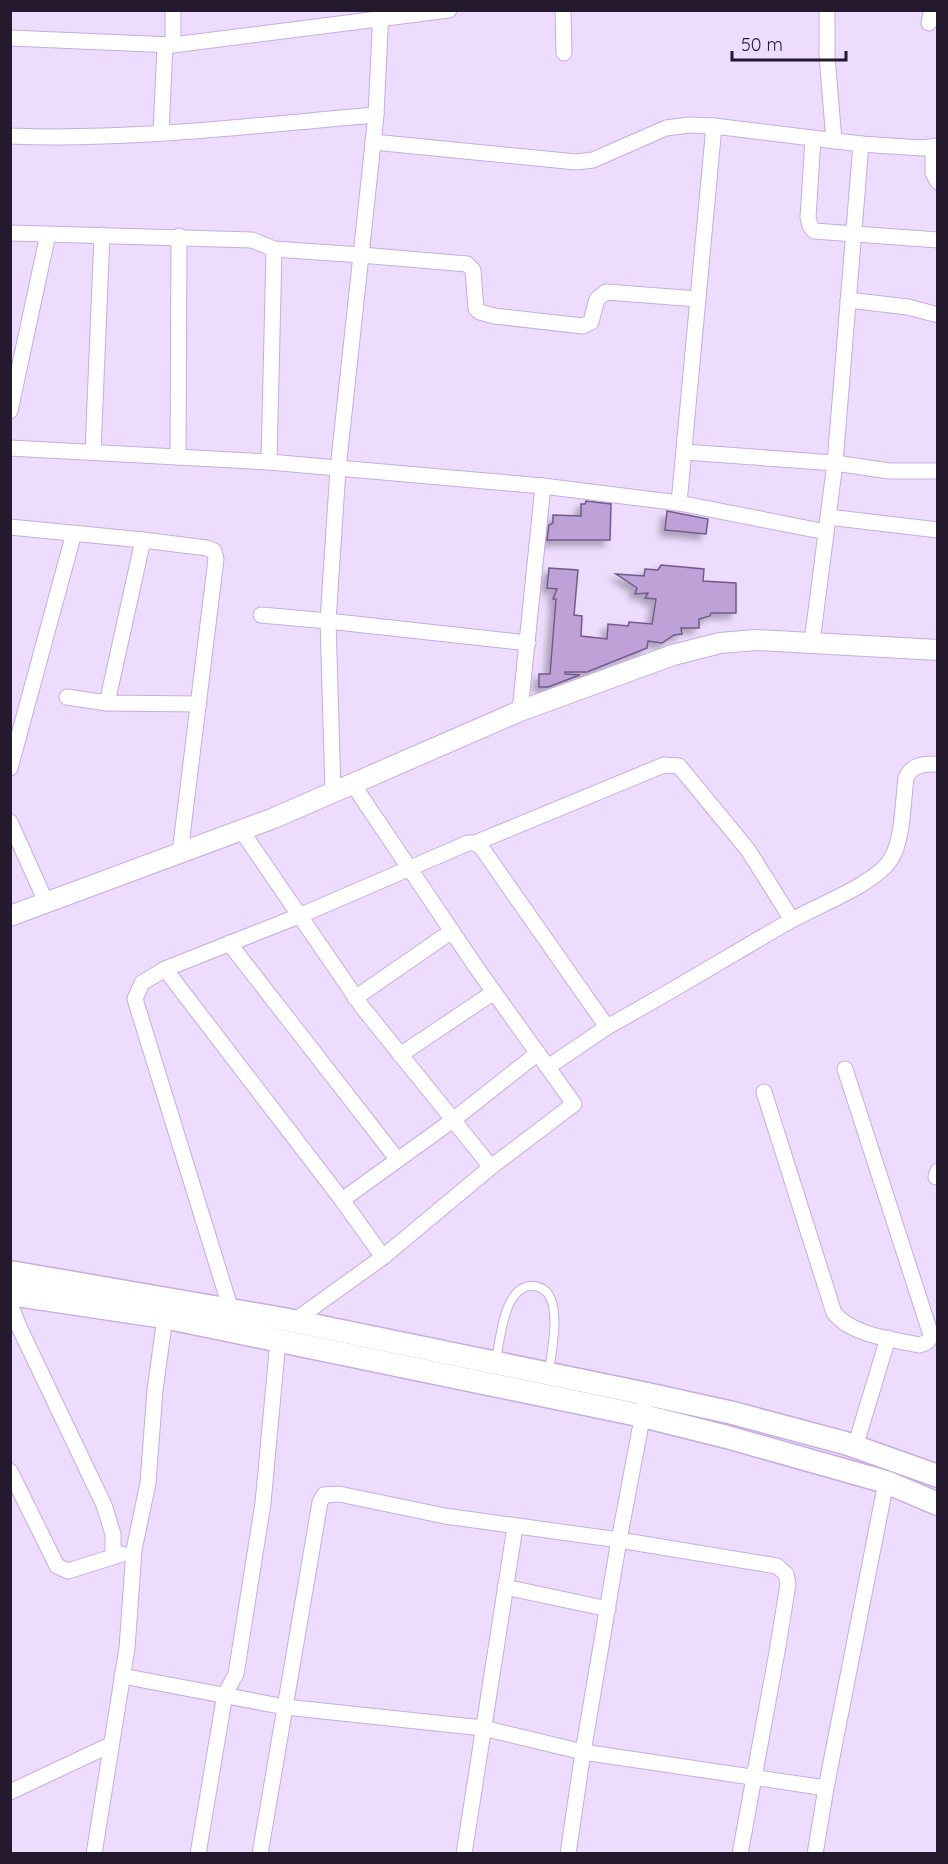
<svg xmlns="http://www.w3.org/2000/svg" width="948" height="1864" viewBox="0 0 948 1864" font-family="Quicksand,sans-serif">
<defs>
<filter id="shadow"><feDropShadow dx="-5.5" dy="5.5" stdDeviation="3" flood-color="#0004"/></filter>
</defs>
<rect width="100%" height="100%" fill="#eddcfe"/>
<g fill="#bea2d7" stroke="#73598a" stroke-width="1.5" filter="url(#shadow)">
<path d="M586 501 611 504 610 540H547L549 525 553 523V515L581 516V504H585Z"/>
<path d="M667 511 708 519 706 534 665 530Z"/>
<path d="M661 565 704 569 703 581 736 583V613H711L710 616 699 619V628H681L682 634 674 635 662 643 648 641 647 648 587 672H565V674L580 675 548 687H539V674H550L556 599H553L557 589 547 588 549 568 578 570 574 615 582 616 581 636 607 639 608 624 628 626 629 622 652 624 656 599 645 598 648 593 635 594 637 588 616 574 644 576 645 569 658 570Z"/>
</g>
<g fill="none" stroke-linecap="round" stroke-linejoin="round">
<g stroke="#c8abe1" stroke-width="10">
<path id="service" d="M496 1361C500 1340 504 1283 534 1286 542 1287 548 1292 551 1299 559 1321 551 1351 549 1373"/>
</g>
<g stroke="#c8abe1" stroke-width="17">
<g id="minor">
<path d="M173 10V45"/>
<path d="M563 10 564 53"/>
<path d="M827 10V56L834 141"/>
<path d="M929 23 932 10"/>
<path d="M10 38 173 45 449 10"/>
<path d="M376 115 381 10"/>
<path d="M161 133 165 45"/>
<path d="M10 136C132 141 255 125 376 115L361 255 274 249 252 240 10 233"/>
<path d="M813 139 808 217 810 226 814 231 938 240"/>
<path d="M373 142 576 162 593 160 666 128 689 125 714 126 861 144 835 463 812 642"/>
<path d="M861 144 921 148 938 146"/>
<path d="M933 148V173L938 182"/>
<path d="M274 249 269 462 543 486 520 711"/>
<path d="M848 300 908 307 938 315"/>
<path d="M10 411 48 234"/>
<path d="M10 448 269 462"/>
<path d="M93 452 102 235"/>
<path d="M685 452 835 463 889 471H938"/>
<path d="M178 457 179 236"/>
<path d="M543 486 679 503 826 532"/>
<path d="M679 503 714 126"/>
<path d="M828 517 938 530"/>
<path d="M10 527 143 540 207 548 214 551 216 559 180 853"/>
<path d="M261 615 328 621 338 469 361 255 467 264 473 270 476 309 480 312 494 316 583 326 591 322 597 299 606 292 698 299"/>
<path d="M67 697 107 703 199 704"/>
<path d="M107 703 143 540"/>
<path d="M10 768 74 533"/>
<path d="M352 783 476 967 574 1104 491 1167"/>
<path d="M333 792 328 621 528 643"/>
<path d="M10 822 46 902"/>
<path d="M241 830 363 1008 491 1167 383 1257 294 1321"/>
<path d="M475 843 664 765 679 766 748 850 792 920"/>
<path d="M229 943 397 1159"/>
<path d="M165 969 342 1200 383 1257"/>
<path d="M355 998 452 931"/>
<path d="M607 1027C669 993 729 956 790 921 816 906 876 884 891 859 903 840 903 800 906 778 912 764 924 764 938 764"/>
<path d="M400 1055 494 992"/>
<path d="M764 1092 834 1313C853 1336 892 1339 919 1345 926 1343 929 1342 931 1335L845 1069"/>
<path d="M936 1177 938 1171"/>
<path d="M342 1200 453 1120 538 1053"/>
<path d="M10 1304 20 1329 104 1505 113 1534V1557"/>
<path d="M231 1310 135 999 142 983 165 969 299 916 468 843H475L481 847 607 1027 548 1067"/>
<path d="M644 1408 619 1540 777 1566 786 1574 788 1584 777 1652 740 1854"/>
<path d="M855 1447 888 1338"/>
<path d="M10 1471 57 1566 68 1571 122 1554"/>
<path d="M505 1587 608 1609"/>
<path d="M122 1676 285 1707 483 1728 583 1752 619 1540 445 1516 339 1494 324 1495 320 1502 260 1854"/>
<path d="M10 1792 110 1745"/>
<path d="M94 1854 127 1648 134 1550 148 1483 155 1390 166 1310"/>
<path d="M198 1854 225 1694 236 1674 263 1503 278 1341"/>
<path d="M464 1854 515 1527"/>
<path d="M568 1854 583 1752 826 1788"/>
<path d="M815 1854 826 1788 886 1482"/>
</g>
</g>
<g stroke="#c8abe1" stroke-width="22">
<path id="secondary" d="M10 916 274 818 520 711 673 655 720 643 756 640 938 650"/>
</g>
<g stroke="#c8abe1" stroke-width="25">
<g id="primary">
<path d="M10 1272 283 1319 647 1394 733 1413 845 1443 938 1476"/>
<path d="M10 1294 164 1317 643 1416 727 1437 886 1482 938 1504"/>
</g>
</g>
<use href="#service" stroke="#fff" stroke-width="8"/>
<use href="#minor" stroke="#fff" stroke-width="15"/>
<use href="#secondary" stroke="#fff" stroke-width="20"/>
<use href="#primary" stroke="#fff" stroke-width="22"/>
</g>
<rect width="948" height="1864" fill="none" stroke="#24192d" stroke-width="24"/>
<path d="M732 51v9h114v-9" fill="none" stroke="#24192d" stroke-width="3"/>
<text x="741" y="51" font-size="18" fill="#24192d" stroke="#eddcfe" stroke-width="4.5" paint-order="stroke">50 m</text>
</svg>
